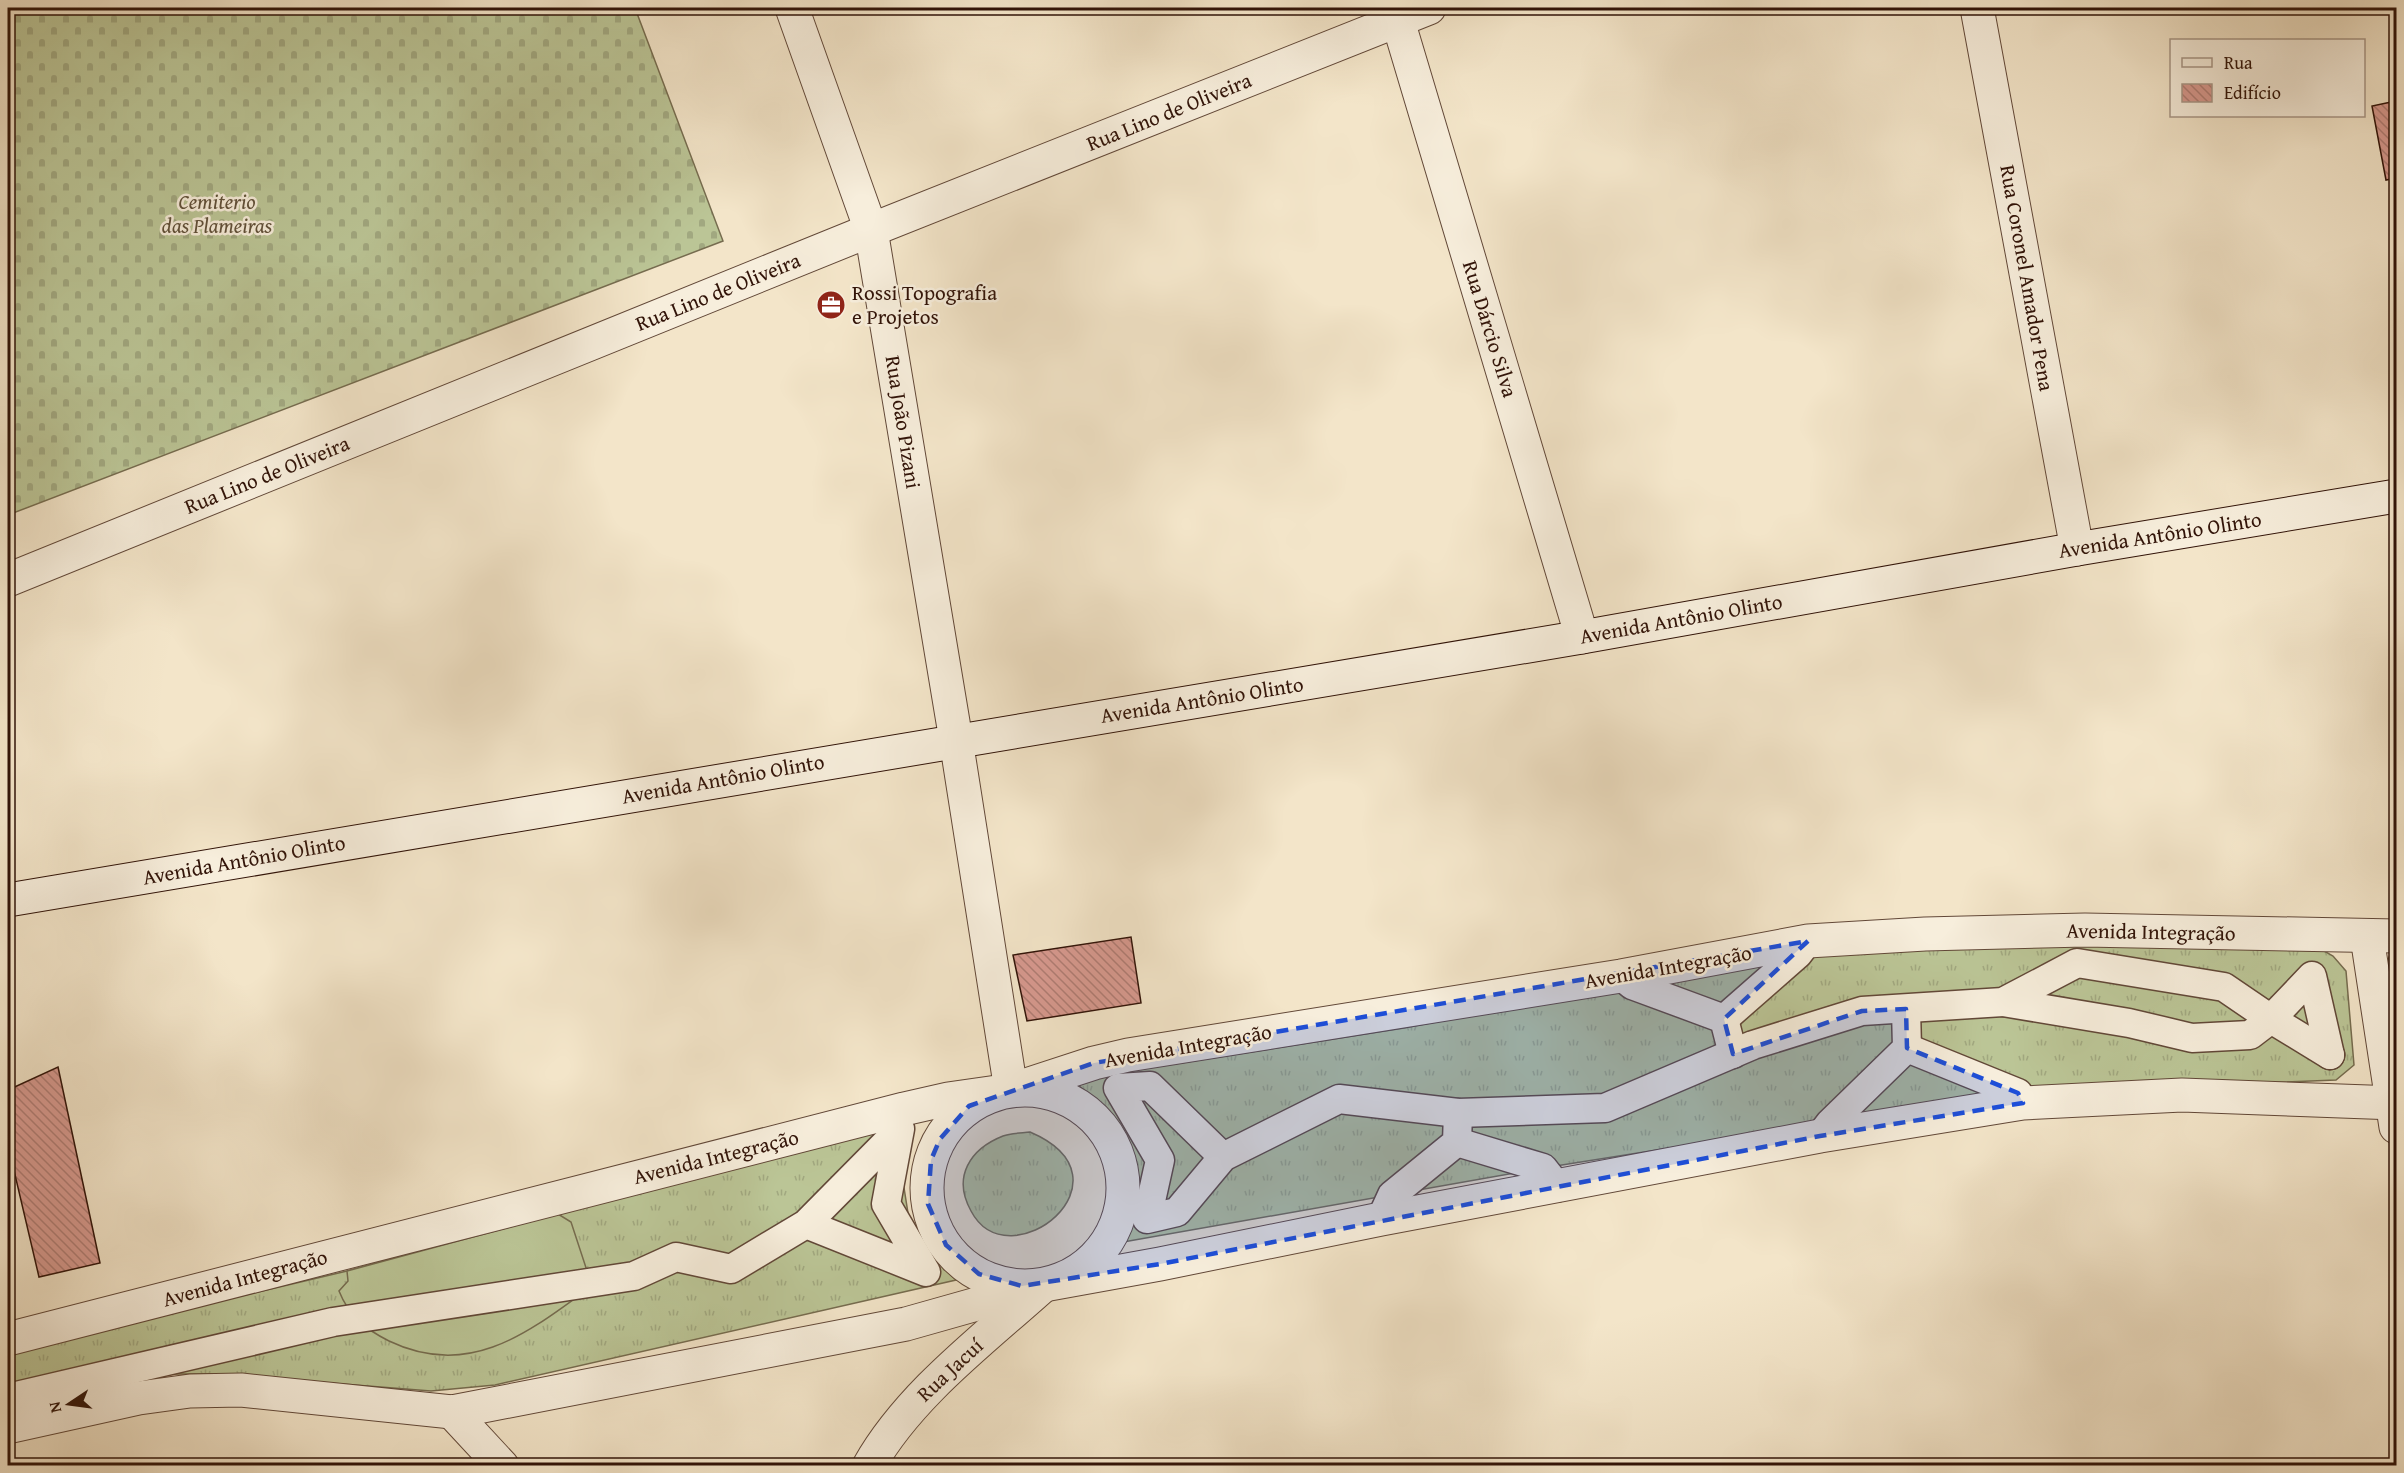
<svg xmlns="http://www.w3.org/2000/svg" width="2404" height="1473" viewBox="0 0 2404 1473" font-family="'Gentium Book Plus',serif">
<defs>
<pattern id="grass-tufts" width="24" height="20" patternUnits="userSpaceOnUse" patternTransform="scale(1.5)"><rect width="24" height="20" fill="#bbc596"/><path d="M3 7l-1-3M5 7V3M7 7l1-3M15 17l-1-3M17 17v-4M19 17l1-3" fill="none" stroke="#a1a880"/></pattern>
<pattern id="cemetery-stones" width="16" height="16" patternUnits="userSpaceOnUse" patternTransform="scale(1.5)"><rect width="16" height="16" fill="#bbc596"/><path d="M2 7V4a2 2 0 0 1 4 0v3zM10 15v-3a2 2 0 0 1 4 0v3z" fill="#a1a880"/></pattern>
<pattern id="building-back-hatch" width="6" height="6" patternUnits="userSpaceOnUse" patternTransform="scale(1.5)"><rect width="6" height="6" fill="#d7998f"/><path d="M-1 5l2 2M0 0l6 6M5-1l2 2" fill="none" stroke="#af7c73"/></pattern>
</defs>
<rect width="100%" height="100%" fill="#f3e5c9"/>
<filter id="stains"><feTurbulence type="fractalNoise" baseFrequency=".00333" numOctaves="4"/><feColorMatrix values="0 0 0 0 .2 0 0 0 0 .09 0 0 0 0 .02 0 0 0 .5 -.17"/></filter>
<radialGradient id="worn" r=".72"><stop offset=".6" stop-color="#630" stop-opacity="0"/><stop offset="1" stop-color="#630" stop-opacity=".3"/></radialGradient>
<g fill="url(#grass-tufts)" stroke="#766c4f" stroke-width="1.5">
<path d="M1997 943 2319 948 2333 956 2346 971 2354 1065 2336 1080 2018 1093 1543 1168 1112 1244C1121 1228 1133 1211 1135 1193 1140 1148 1107 1109 1075 1082L1142 1069 1404 1028 1769 959Z"/>
<path d="M2396 954V1048L2386 965 2390 955Z"/>
<path d="M918 1114 906 1147 902 1175 908 1213 926 1249 956 1280 495 1385 431 1391 217 1374H156L8 1404V1351L347 1271Z"/>
<path d="M1030 1132C1140 1179 1009 1283 971 1211 952 1177 970 1149 1003 1136 1011 1133 1022 1133 1030 1132Z"/>
</g>
<path fill="url(#cemetery-stones)" stroke="#766c4f" stroke-width="1.5" d="M8 8H635L723 241 8 515Z"/>
<path fill="#bbc596" stroke="#766c4f" stroke-width="1.5" d="M558 1214 571 1222 592 1286C529 1332 470 1380 389 1341 365 1329 349 1316 339 1291L348 1281 347 1271Z"/>
<g fill="url(#building-back-hatch)" stroke="#311308" stroke-width="1.5">
<path d="M2396 101V178L2386 180 2372 106Z"/>
<path d="M1131 937 1141 1003 1027 1021 1013 955Z"/>
<path d="M58 1067 100 1263 39 1277 8 1145V1090Z"/>
</g>
<g fill="none" stroke-linecap="round" stroke-linejoin="round">
<g stroke="#624838" stroke-width="31">
<g id="pedestrian">
<path d="M1621 976 1632 985 1724 1019 1733 1054"/>
<path d="M2003 1002 2129 1023 2192 1038 2250 1035 2271 1019 2330 1055"/>
<path d="M1724 1019 1798 954 1808 941"/>
<path d="M1907 1048 2018 1093 2023 1103"/>
<path d="M1820 1136 1830 1123 1907 1048 1906 1009"/>
<path d="M1457 1142 1543 1168 1558 1187"/>
<path d="M1223 1157 1177 1212 1147 1219 1160 1160 1118 1088 1150 1086 1223 1157 1339 1099 1458 1113 1605 1108 1753 1045 1862 1011 2003 1002 2077 963 2224 987 2271 1019 2312 976 2330 1055"/>
<path d="M1381 1219 1392 1195 1457 1142 1458 1113"/>
<path d="M8 1398 333 1322 634 1276 676 1257 731 1269 806 1224 900 1129 886 1204 926 1272 806 1224"/>
</g>
</g>
<g stroke="#624838" stroke-width="35">
<g id="minor">
<path d="M792 8 871 230 956 740 1011 1090"/>
<path d="M1977 8 2077 549"/>
<path d="M1398 21 1582 637"/>
<path d="M8 580 871 230 1429 8"/>
<path d="M2367 937 2396 1127"/>
<path d="M452 1412 502 1466"/>
<path d="M869 1466C909 1395 983 1340 1044 1285"/>
</g>
</g>
<g stroke="#624838" stroke-width="35">
<g id="tertiary">
<circle cx="1025" cy="1188" r="98"/>
<path d="M8 1339 904 1109 948 1099 1011 1090 1094 1063 1128 1055 1621 976 1808 941 1925 934 2085 930 2396 936"/>
<path d="M8 1427 139 1398 190 1391 241 1390 452 1412 906 1324 1044 1285 1160 1264 1381 1219 1820 1136 2023 1103 2182 1095 2396 1103"/>
</g>
</g>
<g stroke="#311308" stroke-width="35">
<path id="secondary" d="M8 900 1582 637 2077 549 2396 496"/>
</g>
<use href="#pedestrian" stroke="#f7eedc" stroke-width="28"/>
<use href="#minor" stroke="#f7eedc" stroke-width="33"/>
<use href="#tertiary" stroke="#f7eedc" stroke-width="33"/>
<use href="#secondary" stroke="#f7eedc" stroke-width="33"/>
</g>
<path fill="#1d4ed8" fill-opacity="0.2" stroke="#1d4ed8" stroke-width="4.5" stroke-dasharray="12 8" stroke-linejoin="round" d="M1808 941 1724 1019 1733 1054 1862 1011 1906 1009 1907 1048 2018 1093 2023 1103 1820 1136 1160 1264 1022 1286 979 1274 946 1245 928 1204 931 1160 940 1139 969 1106 1094 1063Z"/>
<defs>
<g id="office-disc" transform="scale(1.5)"><circle r="9.5" fill="#8f2418" stroke="#f7eedc"/><path d="M-6-3h4V-5.5h4V-3h4V5H-6ZM-1-4.5V-3h2v-1.5ZM-6 0V1H6V0Z" fill="#fff"/></g>
</defs>
<g fill-rule="evenodd">
<use href="#office-disc" x="831" y="305"/>
</g>
<g text-anchor="middle" stroke-width="5" stroke-linejoin="round" paint-order="stroke">
<g font-size="21" fill="#311308" stroke="#f7eedc">
<text transform="translate(1169 112) rotate(-22)" y="7">Rua Lino de Oliveira</text>
<text transform="translate(2027 278) rotate(80)" y="7">Rua Coronel Amador Pena</text>
<text transform="translate(718 292) rotate(-22)" y="7">Rua Lino de Oliveira</text>
<text transform="translate(1490 329) rotate(73)" y="7">Rua Dárcio Silva</text>
<text transform="translate(903 422) rotate(81)" y="7">Rua João Pizani</text>
<text transform="translate(267 475) rotate(-22)" y="7">Rua Lino de Oliveira</text>
<text transform="translate(2160 535) rotate(-9)" y="7">Avenida Antônio Olinto</text>
<text transform="translate(1681 619) rotate(-10)" y="7">Avenida Antônio Olinto</text>
<text transform="translate(1202 700) rotate(-9)" y="7">Avenida Antônio Olinto</text>
<text transform="translate(723 779) rotate(-10)" y="7">Avenida Antônio Olinto</text>
<text transform="translate(244 860) rotate(-10)" y="7">Avenida Antônio Olinto</text>
<text transform="translate(2151 932) rotate(1)" y="7">Avenida Integração</text>
<text transform="translate(1668 967) rotate(-10)" y="7">Avenida Integração</text>
<text transform="translate(1188 1046) rotate(-10)" y="7">Avenida Integração</text>
<text transform="translate(716 1157) rotate(-14)" y="7">Avenida Integração</text>
<text transform="translate(245 1278) rotate(-15)" y="7">Avenida Integração</text>
<text transform="translate(950 1370) rotate(-43)" y="7">Rua Jacuí</text>
</g>
<g font-size="21" font-style="italic" fill="#61513a" stroke="#f7eedc">
<text x="217" y="209">Cemiterio<tspan x="217" dy="24">das Plameiras</tspan></text>
</g>
<g font-size="21" fill="#311308" stroke="#f7eedc" text-anchor="start">
<text x="852" y="300">Rossi Topografia<tspan x="852" dy="24">e Projetos</tspan></text>
</g>
</g>
<rect width="2404" height="1473" fill="none" stroke="#f3e5c9" stroke-width="30"/>
<rect x="9" y="9" width="2386" height="1455" fill="none" stroke="#311308" stroke-width="3"/>
<rect x="15" y="15" width="2374" height="1443" fill="none" stroke="#311308" stroke-width="1.5"/>
<rect x="2170" y="39" width="195" height="78" fill="#f7eedc" stroke="#a89687" stroke-width="1.5"/>
<rect x="2182" y="58" width="30" height="9" fill="#f7eedc" stroke="#a89687" stroke-width="1.5"/>
<text x="2224" y="69" font-size="18" fill="#311308">Rua</text>
<rect x="2182" y="84" width="30" height="18" fill="url(#building-back-hatch)" stroke="#a89687" stroke-width="1.5"/>
<text x="2224" y="99" font-size="18" fill="#311308">Edifício</text>
<g transform="translate(69 1404) rotate(257)" stroke="#f7eedc" stroke-width="4.5" paint-order="stroke">
<path d="M0-4.5L10 22L0 15L-10 22Z" fill="#311308"/>
<text y="-9" font-size="16" font-weight="bold" text-anchor="middle" fill="#311308">N</text>
</g>
<rect width="100%" height="100%" filter="url(#stains)"/>
<rect width="100%" height="100%" fill="url(#worn)"/>
</svg>
